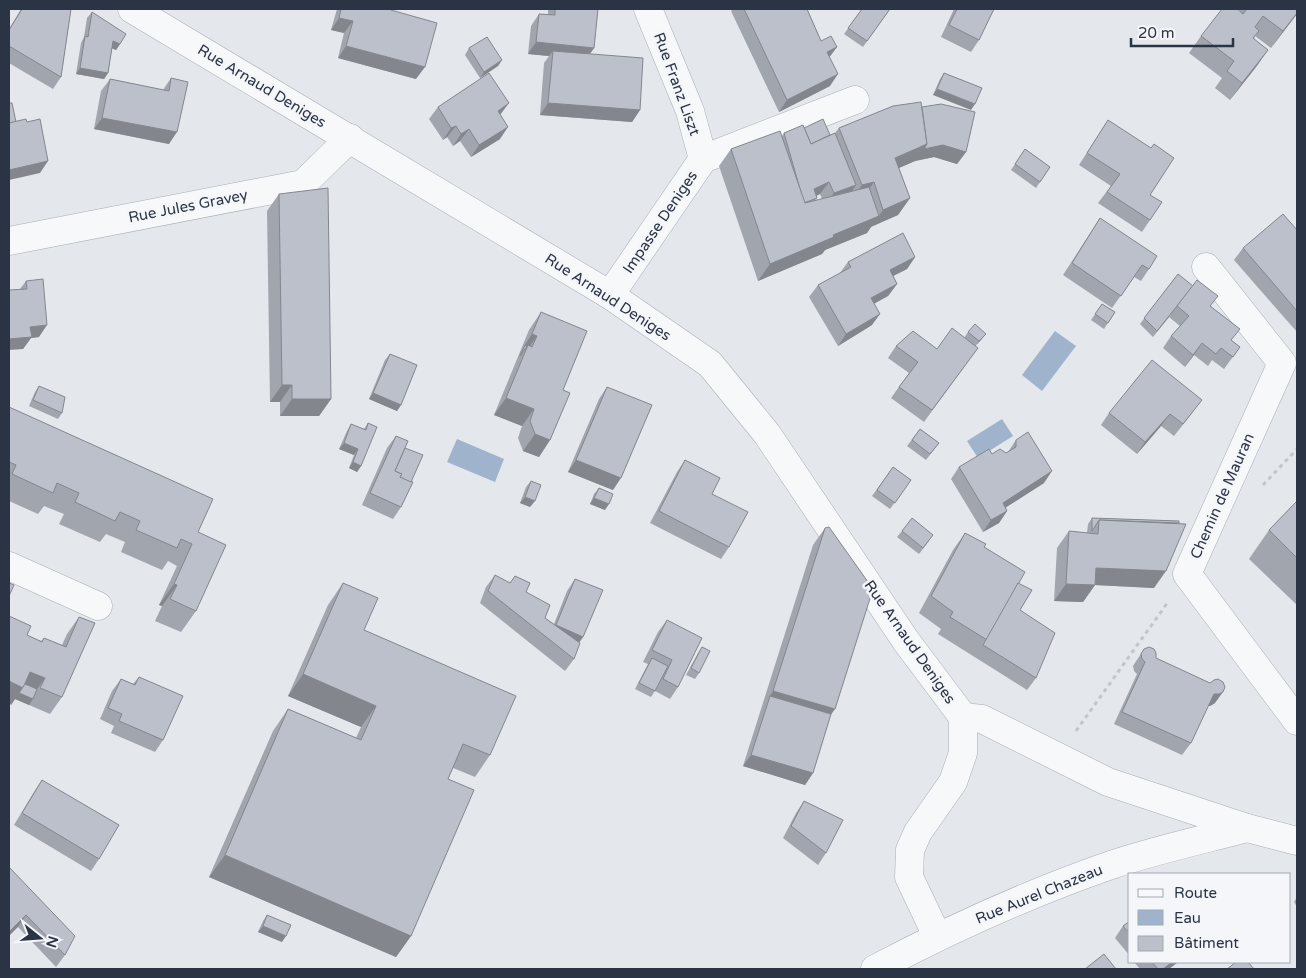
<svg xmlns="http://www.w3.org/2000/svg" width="1306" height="978" viewBox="0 0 1306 978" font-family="'Varela Round',sans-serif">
<rect width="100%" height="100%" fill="#e4e7ec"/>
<g fill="#9fb4cc">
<path d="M1055 331 1076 346 1042 391 1022 375Z"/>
<path d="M1002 419 1013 436 978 458 967 441Z"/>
<path d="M457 439 504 459 495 482 447 462Z"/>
</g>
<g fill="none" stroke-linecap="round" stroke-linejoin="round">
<g stroke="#a9aeb7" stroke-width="29">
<g id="minor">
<path d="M132 9 610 295 710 364 767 434 906 641 963 717V753L953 782 918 832 910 850 909 877 937 936"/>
<path d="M648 9 690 111 703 159"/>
<path d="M9 241 303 184 350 138"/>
<path d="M1206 267 1282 363 1187 574 1297 721"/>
<path d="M610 295 703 159 855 100"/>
<path d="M9 566 98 606"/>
<path d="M963 717 982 719 1108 782 1247 828 1297 841"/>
<path d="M875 969C951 929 1030 893 1111 865 1155 850 1202 840 1247 828"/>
</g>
</g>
<g stroke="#c2c5cb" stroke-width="3" stroke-dasharray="4 4" stroke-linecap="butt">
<path d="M1263 485 1297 449"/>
<path d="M1076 731 1168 602"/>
</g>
<use href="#minor" stroke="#f7f8fa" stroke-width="28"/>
</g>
<g fill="#a1a5ae" fill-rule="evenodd">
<path d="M21 9H71L61 77 53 89 9 63V29Z"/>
<path d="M337 9H391V10L416 79 338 58 344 33 331 30Z"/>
<path d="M548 9H598L594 48 590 54 640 110 632 122 540 115 544 63 549 56 528 54 531 26 539 14 548 15Z"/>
<path d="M733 9H807L821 41 837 47 829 57 830 86 779 112 731 11Z"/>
<path d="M862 9H890L863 47 844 34Z"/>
<path d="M954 9H994L979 40 971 52 941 37Z"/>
<path d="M1241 9H1297V14L1271 48 1255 36 1254 39 1268 50 1256 67 1230 100 1215 88 1222 78 1189 53 1201 36 1239 11Z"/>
<path d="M92 12 120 44 116 50 112 48 108 73 104 79 76 74 81 43 84 37 87 18Z"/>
<path d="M469 48 502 60 498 66 480 78 465 55Z"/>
<path d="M944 73 982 88 933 95 940 79Z"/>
<path d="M171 78 169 144 94 129 101 91 110 79 163 90Z"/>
<path d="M438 107 500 115V139L471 157 460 141 453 146 447 137 443 140 429 119Z"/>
<path d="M922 107 966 152 957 164 934 157 915 161 899 168 910 198 898 215 871 226 867 233 825 250 822 254 758 281 719 166 731 149 782 136 784 133 804 128 830 135 835 133 839 128ZM820 194 822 199 815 200 817 198 816 196Z"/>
<path d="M1108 120 1150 195V220L1142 232 1098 203 1111 186 1079 165Z"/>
<path d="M1025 149 1050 167 1036 188 1011 170Z"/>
<path d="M279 194 331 399 319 416H280V402H270L267 211Z"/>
<path d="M1100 218 1149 269 1141 281 1134 277 1112 308 1063 275Z"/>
<path d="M1297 230V332L1234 260 1243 248Z"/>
<path d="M915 257 907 269 893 276 897 284 888 296 874 303 872 325 838 346 809 297 818 285 840 273 848 262Z"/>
<path d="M1178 274 1211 306 1232 341 1240 347 1224 369 1212 360 1208 366 1194 355 1185 367 1163 348 1171 336 1180 326 1169 317 1171 315 1153 337 1140 324Z"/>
<path d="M26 281 39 337 31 338 23 349 20 289Z"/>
<path d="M1102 304 1115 312 1104 329 1091 320Z"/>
<path d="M541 312 563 390 550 440 539 457 523 451 518 438 522 426 494 415 529 330Z"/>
<path d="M968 332 981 340 975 346 978 348 924 422 891 398 909 373 888 358 896 346 937 349 964 338Z"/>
<path d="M390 354 401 405 397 411 369 399 385 360Z"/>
<path d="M39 386 62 413 58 419 29 406 35 392Z"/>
<path d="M607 387 613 490 568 472 599 399Z"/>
<path d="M9 407 198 532 196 611 181 632 155 621 162 606 159 605 177 566 168 561 162 570 121 552 125 542 106 534 100 542 59 524 64 514 44 506 38 514 9 501Z"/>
<path d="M1193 412 1174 436 1161 426 1137 454 1101 425 1109 413Z"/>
<path d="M368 423 361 466 357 472 349 468 354 455 339 449 347 431 351 424 364 429Z"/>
<path d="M920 429 939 443 926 460 907 446Z"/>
<path d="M396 436 405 448 411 482 401 507 393 519 362 505 387 448Z"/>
<path d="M1016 440 1044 483 1006 507 1007 511 999 523 983 532 951 479 959 467 992 454 1006 453 1008 452Z"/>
<path d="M685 460 712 494 729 547 721 559 650 523 677 472Z"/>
<path d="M893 467 911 480 890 509 872 496Z"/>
<path d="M531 481 530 507 520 503 526 487Z"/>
<path d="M599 488 605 510 590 504 594 494Z"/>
<path d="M1297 501V605L1249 559 1269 530Z"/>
<path d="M1092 518 1179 521 1154 588 1095 585 1083 602 1054 601 1057 548 1069 531 1087 533 1088 524Z"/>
<path d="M825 528 831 714 813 773 805 785 743 766 813 545Z"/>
<path d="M902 531 929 541 919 554 897 537Z"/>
<path d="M965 533 984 547 1018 583 1020 610 1036 678 1027 690 938 634 941 629 919 613 953 550Z"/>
<path d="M495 575 510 583 515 576 545 618 554 624 567 591 575 579 583 637 579 643 574 659 565 671 480 603 486 587Z"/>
<path d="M343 583 364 630 490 755 475 777 453 768 448 779 411 936 396 957 209 877 273 731 288 709 356 738 361 727 288 696 328 605Z"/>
<path d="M79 617 62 697 50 714 15 699 11 705 27 635 41 641 44 638 62 645 67 634Z"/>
<path d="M667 620 678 687 670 699 655 691 651 697 635 689 648 664 643 662 658 632Z"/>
<path d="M702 647 699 673 695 679 686 675 698 653Z"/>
<path d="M1144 649 1215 703 1210 706H1208L1191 743 1182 755 1114 724 1137 674 1134 671 1133 666Z"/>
<path d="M139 677 163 740 155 752 111 733 114 726 100 719 112 691 121 679 133 684Z"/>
<path d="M42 780 99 859 91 871 14 825 34 792Z"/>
<path d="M804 801 826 853 818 865 783 838 796 813Z"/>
<path d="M9 867 65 955 56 967 18 927Z"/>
<path d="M1297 897V907L1294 902Z"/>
<path d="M267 915 282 942 258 932 263 921Z"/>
<path d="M1130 921V956L1115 938 1123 926Z"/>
<path d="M1134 962H1178L1169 969H1140Z"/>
</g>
<g fill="#83868d">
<path d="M1297 13V14L1271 48 1283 31Z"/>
<path d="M339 18 353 21 344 33 331 30Z"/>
<path d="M113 41 120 44 116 50 109 47Z"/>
<path d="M536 42 594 48 586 59 553 51 549 56 528 54Z"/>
<path d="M346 46 425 67 416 79 338 58Z"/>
<path d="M837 47 828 59 827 52Z"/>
<path d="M1268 50 1256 67 1230 100 1242 83Z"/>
<path d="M502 60 498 66 480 78 484 72Z"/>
<path d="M80 68 108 73 104 79 76 74Z"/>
<path d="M838 74 830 86 779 112 787 100Z"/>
<path d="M937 89 975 104 971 110 933 95Z"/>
<path d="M509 103 500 115 498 111Z"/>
<path d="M548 103 640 110 632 122 540 115Z"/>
<path d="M102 118 177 132 169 144 94 129Z"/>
<path d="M456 126 447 137 443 140 451 128Z"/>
<path d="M508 127 500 139 471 157 479 145Z"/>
<path d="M469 129 460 141 453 146 461 134Z"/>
<path d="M927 144 943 145 966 152 957 164 934 157 915 161 883 175 895 158Z"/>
<path d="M48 161 40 173 9 180V170Z"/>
<path d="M829 182 820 194 805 201 814 189Z"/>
<path d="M874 182 862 199 850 202 862 185Z"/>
<path d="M856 185 848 197 825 205 834 193Z"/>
<path d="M910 198 898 215 871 227 883 210Z"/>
<path d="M879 216 867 233 825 250 822 254 758 281 770 264 833 235Z"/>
<path d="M915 257 907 269 881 282 890 270Z"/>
<path d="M897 284 888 296 863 310 871 298Z"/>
<path d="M880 314 872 325 838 346 846 334Z"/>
<path d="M47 325 39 337 31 338 23 349 9 350V339L30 327Z"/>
<path d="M532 334 537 336 525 353 528 345 523 352 525 345Z"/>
<path d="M986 334 981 340 974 347 979 341Z"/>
<path d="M1202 343 1194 355 1185 367 1193 355Z"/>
<path d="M282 385H292L280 402H270Z"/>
<path d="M373 393 401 405 397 411 369 399Z"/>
<path d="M506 398 534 409 522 426 494 415Z"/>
<path d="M292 399H331L319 416H280Z"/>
<path d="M1170 414 1161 426 1137 454 1145 442Z"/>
<path d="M535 434 550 440 539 457 523 451Z"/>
<path d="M344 443 358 449 354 455 339 449Z"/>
<path d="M576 460 621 478 613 490 568 472Z"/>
<path d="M353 462 361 466 357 472 349 468Z"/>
<path d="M1052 471 1044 483 994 515 1003 503Z"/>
<path d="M525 497 535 501 530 507 520 503Z"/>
<path d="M594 498 609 504 605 510 590 504Z"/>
<path d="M1007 511 999 523 983 532 991 520Z"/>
<path d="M1096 568 1166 571 1154 588 1095 585 1083 602 1054 601 1066 584Z"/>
<path d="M174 584 177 585 162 606 159 605Z"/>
<path d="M556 625 583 637 575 648 548 637Z"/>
<path d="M30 672 45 678 33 695V699L29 705 15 699 11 705 9 703V681Z"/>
<path d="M303 674 376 706 361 727 288 696Z"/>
<path d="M773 691 835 709 823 726 770 696Z"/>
<path d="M1223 692 1215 703 1210 706 1206 705 1214 694Z"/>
<path d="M751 755 813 773 805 785 743 766Z"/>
<path d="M225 855 411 936 396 957 209 877Z"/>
<path d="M26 915 18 927 9 936V932Z"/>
<path d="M263 926 286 936 282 942 258 932Z"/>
<path d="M1172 962H1178L1169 969H1163Z"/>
</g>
<g fill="#bbc0ca" stroke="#83868d">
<path d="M22 9H71L61 77 9 46V30Z"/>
<path d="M341 9H391V10L437 23 425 67 346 46 353 21 339 18Z"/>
<path d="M555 9H598L594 48 536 42 539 14 555 15Z"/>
<path d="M744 9H807L821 41 831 36 837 47 827 52 838 74 787 100Z"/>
<path d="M862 9H890L867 41 848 28Z"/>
<path d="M957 9H994L979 40 949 25Z"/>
<path d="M1222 9H1237L1243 14 1247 9H1297V13L1283 31 1263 16 1255 27 1259 31 1253 38 1268 50 1242 83 1227 71 1234 61 1201 36Z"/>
<path d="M92 12 126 34 120 44 113 41 108 73 80 68 85 36 88 37Z"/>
<path d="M487 37 502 60 484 72 469 48Z"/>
<path d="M553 51 643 58 640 110 548 103Z"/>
<path d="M489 73 509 103 498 111 508 127 479 145 469 129 461 134 456 126 451 128 438 107Z"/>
<path d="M944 73 982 88 975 104 937 89Z"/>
<path d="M171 78 188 82 177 132 102 118 110 79 169 91Z"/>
<path d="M921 102 927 144 895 158 910 198 883 210 874 182 862 185 839 128 893 106Z"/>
<path d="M9 103H12L16 122 9 123Z"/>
<path d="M941 104 975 112 966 152 943 145 924 149 927 144 922 107Z"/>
<path d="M26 119 27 122 40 119 48 161 9 170V123Z"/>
<path d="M823 119 830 135 811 144 804 128Z"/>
<path d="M1108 120 1151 148 1154 144 1174 158 1150 195 1162 202 1150 220 1107 192 1120 174 1087 153Z"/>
<path d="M803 125 811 144 835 133 856 185 834 193 829 182 814 189 817 198 804 203 784 133Z"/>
<path d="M780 131 805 203 869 187 879 216 833 235 834 237 770 264 731 149Z"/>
<path d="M1025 149 1050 167 1040 182 1015 164Z"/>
<path d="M328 188 331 399H292V385H282L279 194Z"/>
<path d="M1283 214 1297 230V311L1243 248Z"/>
<path d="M1100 218 1157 256 1149 269 1142 265 1121 296 1072 263Z"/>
<path d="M903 233 915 257 890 270 897 284 871 298 880 314 846 334 818 285 851 267 848 262Z"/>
<path d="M1178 274 1193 286 1157 331 1144 318Z"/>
<path d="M43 279 47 325 30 327 32 337 9 339V290L27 289 26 281Z"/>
<path d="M1197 280 1218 296 1210 306 1240 329 1231 340 1240 347 1233 357 1221 348 1216 354 1202 343 1193 355 1171 336 1189 316 1177 306Z"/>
<path d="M1102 304 1115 312 1108 323 1095 314Z"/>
<path d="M541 312 587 331 563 390 570 393 550 440 535 434 530 421 534 409 506 398 528 345 532 347 537 336 532 334Z"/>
<path d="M975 324 986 334 979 341 968 332Z"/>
<path d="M952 328 978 348 932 410 899 387 918 362 896 346 913 331 937 349Z"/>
<path d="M525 345 527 346 520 356Z"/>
<path d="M390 354 417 365 401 405 373 393Z"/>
<path d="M1152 360 1202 400 1183 424 1170 414 1145 442 1109 413Z"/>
<path d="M39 386 65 397 62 413 33 400Z"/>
<path d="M607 387 652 405 621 478 576 460Z"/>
<path d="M9 407 213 499 198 532 226 545 196 611 170 599 177 585 174 584 192 544 181 539 177 548 136 530 140 521 120 512 115 521 75 502 79 493 57 483 53 493 12 474 16 465 9 462Z"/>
<path d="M368 423 377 427 361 466 353 462 358 449 344 443 351 424 366 430Z"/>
<path d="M920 429 939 443 930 454 912 440Z"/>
<path d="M1028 432 1052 471 1003 503 1007 511 991 520 959 467 989 449 992 454 1000 449 1006 453 1016 447V440Z"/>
<path d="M396 436 408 441 395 471 402 474 400 477 413 482 401 507 370 493Z"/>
<path d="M405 448 423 455 411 482 400 477 402 474 395 471Z"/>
<path d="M685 460 720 478 712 494 748 512 729 547 659 511Z"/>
<path d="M893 467 911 480 895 503 877 490Z"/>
<path d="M531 481 541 485 535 501 525 497Z"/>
<path d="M599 488 613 494 609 504 594 498Z"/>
<path d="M1297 501V558L1269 530Z"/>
<path d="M912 518 933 535 923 548 902 531Z"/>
<path d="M1092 518 1179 521V523L1099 520 1092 531Z"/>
<path d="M1099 520 1186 524 1166 571 1096 568 1095 585 1066 584 1069 531 1098 534Z"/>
<path d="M829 527 873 589 835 709 773 691 825 528Z"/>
<path d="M965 533 986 544 984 547 1025 572 987 640 950 617 953 612 931 596Z"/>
<path d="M495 575 510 583 515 576 530 583 526 592 550 605 545 618 580 643 574 659 488 591Z"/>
<path d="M575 579 603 590 583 637 556 625Z"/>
<path d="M9 583 14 585 9 596Z"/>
<path d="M343 583 378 598 364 630 516 696 490 755 463 744 448 779 474 790 411 936 225 855 288 709 361 740 376 706 303 674Z"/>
<path d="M1018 583 1032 590 1020 610 1055 633 1036 678 983 645Z"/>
<path d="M9 616 31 626 27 635 42 642 44 638 66 647 79 617 95 623 62 697 40 688 45 678 30 672 23 688 9 681Z"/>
<path d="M667 620 702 638 678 687 663 679 672 660 652 650Z"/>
<path d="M702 647 710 651 699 673 691 668Z"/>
<path d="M1149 647 1154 649 1156 653V658L1210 683 1214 680 1218 679 1223 682 1225 687 1223 692 1219 694H1214L1191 743 1122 712 1145 662 1142 659 1141 654 1144 649Z"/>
<path d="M652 658 668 666 655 691 639 683Z"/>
<path d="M139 677 183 696 163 740 119 721 122 714 108 708 121 679 135 685Z"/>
<path d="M25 684 37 689 33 699 19 693Z"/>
<path d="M770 696 831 714 813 773 751 755Z"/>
<path d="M42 780 119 825 99 859 22 813Z"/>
<path d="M804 801 843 820 826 853 791 826Z"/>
<path d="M9 867 75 936 65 955 26 915 9 932Z"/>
<path d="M267 915 291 925 286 936 263 926Z"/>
<path d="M1130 921V934L1123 926Z"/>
<path d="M1104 954 1116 969H1085Z"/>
<path d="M1152 962H1172L1163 969H1158Z"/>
<path d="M1236 962H1248L1254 969H1227Z"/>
</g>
<g text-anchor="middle" stroke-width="5" stroke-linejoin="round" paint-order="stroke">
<g font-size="15" fill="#2b3445" stroke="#f4f6f9">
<text transform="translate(677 84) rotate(70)" y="5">Rue Franz Liszt</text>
<text transform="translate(262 86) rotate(31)" y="5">Rue Arnaud Deniges</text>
<text transform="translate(188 206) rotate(-11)" y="5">Rue Jules Gravey</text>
<text transform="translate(660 222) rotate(-56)" y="5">Impasse Deniges</text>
<text transform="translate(608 297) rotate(33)" y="5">Rue Arnaud Deniges</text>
<text transform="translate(1222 496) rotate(-66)" y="5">Chemin de Mauran</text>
<text transform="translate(910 642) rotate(55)" y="5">Rue Arnaud Deniges</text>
<text transform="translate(1039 894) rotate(-22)" y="5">Rue Aurel Chazeau</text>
</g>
</g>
<rect width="1306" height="978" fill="none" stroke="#2b3445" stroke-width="20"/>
<rect x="1128" y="873" width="162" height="90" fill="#f4f6f9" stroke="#a4a8b1"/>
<rect x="1138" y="889" width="25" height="8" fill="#f7f8fa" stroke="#a4a8b1"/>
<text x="1174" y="898" font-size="15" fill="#2b3445">Route</text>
<rect x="1138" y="910" width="25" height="15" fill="#9fb4cc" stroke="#a4a8b1"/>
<text x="1174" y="923" font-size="15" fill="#2b3445">Eau</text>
<rect x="1138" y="936" width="25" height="15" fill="#bbc0ca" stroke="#a4a8b1"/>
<text x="1174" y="948" font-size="15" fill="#2b3445">Bâtiment</text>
<g transform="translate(40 938) rotate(107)" stroke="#f4f6f9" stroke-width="4" paint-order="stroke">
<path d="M0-4L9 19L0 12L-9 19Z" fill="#2b3445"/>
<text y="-8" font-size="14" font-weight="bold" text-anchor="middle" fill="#2b3445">N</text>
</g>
<path d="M1131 38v8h102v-8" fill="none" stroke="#2b3445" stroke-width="2.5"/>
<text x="1138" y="38" font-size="15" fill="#2b3445" stroke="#f4f6f9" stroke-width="4" paint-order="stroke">20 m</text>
</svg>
